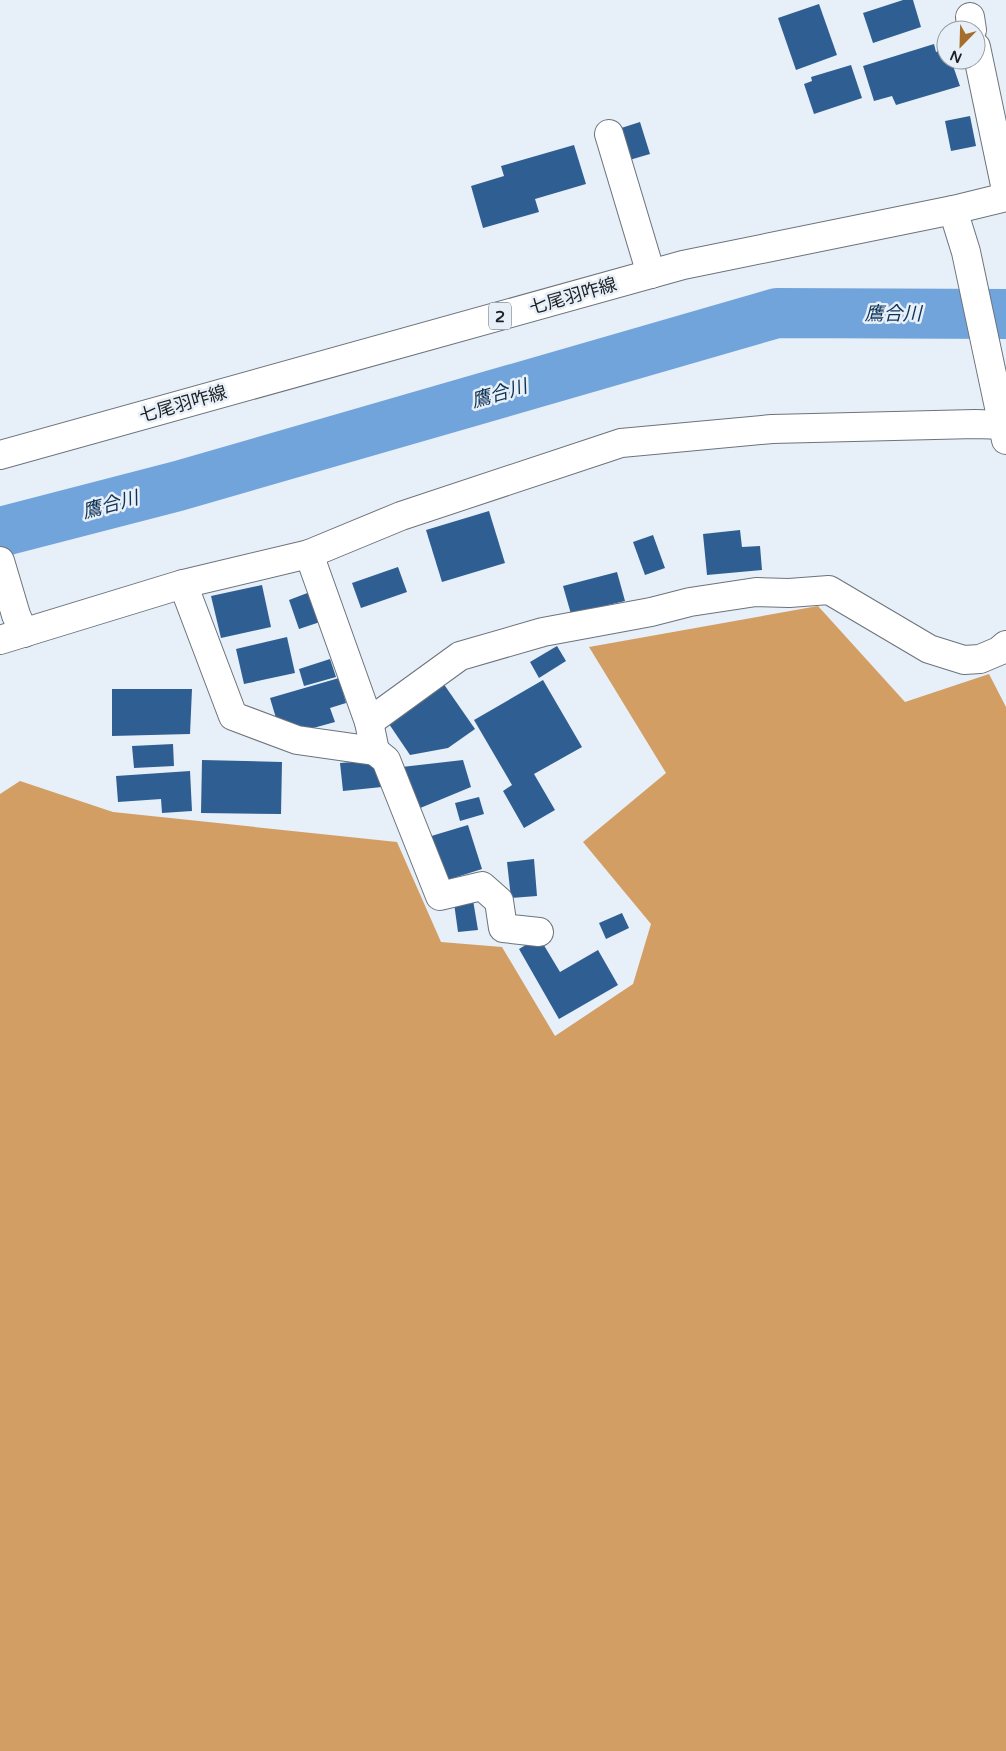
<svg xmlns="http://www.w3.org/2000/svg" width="1006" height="1751" viewBox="0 0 1006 1751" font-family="'Varela Round','Noto Sans JP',sans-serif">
<rect width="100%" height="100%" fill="#e7eff8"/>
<path fill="#d39e64" d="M818 606 905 702 989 674 1006 707V1751H0V794L20 781 113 812 397 842 441 942 502 947 555 1036 633 984 651 924 583 842 666 773 589 647Z"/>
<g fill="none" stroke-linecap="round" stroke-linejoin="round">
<path stroke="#72a4dc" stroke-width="50" d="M0 532 178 486 777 313 1006 314"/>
</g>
<g fill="#2f5f92">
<path d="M903 0H913L921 27 873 43 863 13Z"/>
<path d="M819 4 837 55 796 70 778 18Z"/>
<path d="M934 44 936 52 946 48V60H951L960 86 896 105 892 96 874 101 863 66Z"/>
<path d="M851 65 862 98 814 114 804 84 812 81 811 77Z"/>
<path d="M970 116 976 146 951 151 945 121Z"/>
<path d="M640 122 650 154 626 161 615 130Z"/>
<path d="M574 145 586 184 535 199 539 212 483 228 471 186 504 176 501 166Z"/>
<path d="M489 511 505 563 442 582 426 530Z"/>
<path d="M740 530 742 547 760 546 762 570 707 575 703 534Z"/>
<path d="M653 535 665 568 645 575 633 542Z"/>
<path d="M398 567 407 592 361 608 352 583Z"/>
<path d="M617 572 625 601 571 614 563 586Z"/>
<path d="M262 585 271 627 221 638 211 596Z"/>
<path d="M310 592 320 622 299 629 289 600Z"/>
<path d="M287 637 295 673 244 684 236 649Z"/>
<path d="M557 646 566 661 539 678 530 662Z"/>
<path d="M330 659 336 677 304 686 299 669Z"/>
<path d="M339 678 346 703 330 708 335 722 295 733 279 728 270 698Z"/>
<path d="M543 680 582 747 534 774 555 810 524 828 503 791 512 785 474 720Z"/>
<path d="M443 683 475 729 448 748 410 755 387 721Z"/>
<path d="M112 689H192L190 734 112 736Z"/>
<path d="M173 744 174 766 134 768 132 746Z"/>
<path d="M202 760 282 762 281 814 201 813Z"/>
<path d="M379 760 382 787 343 791 340 763Z"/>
<path d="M463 760 471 787 413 811 393 768Z"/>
<path d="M190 771 192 811 162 813 161 799 118 802 116 776Z"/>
<path d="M479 797 484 814 460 821 455 803Z"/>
<path d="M468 825 482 869 441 882 428 837Z"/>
<path d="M534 859 537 896 511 898 507 862Z"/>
<path d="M473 900 478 930 458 932 454 903Z"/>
<path d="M622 913 629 928 606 939 599 923Z"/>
<path d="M539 937 560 972 598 950 618 985 559 1019 519 949Z"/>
</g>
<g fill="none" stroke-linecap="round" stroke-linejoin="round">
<g stroke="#6c737b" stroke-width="30">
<g id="minor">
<path d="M970 17 972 30"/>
<path d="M976 47 1006 190"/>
<path d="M609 134 651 274"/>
<path d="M953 210 966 252 1006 440"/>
<path d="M309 554 401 516 621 443 772 429 975 424 1006 425"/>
<path d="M0 561 16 615 24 633"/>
<path d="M183 584 233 716 297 740 375 751 369 722"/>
<path d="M0 640 183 584 309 554 369 722 460 656 543 632 651 612 690 602 756 592 789 593 829 590 929 649 964 660 980 659 999 651 1006 645"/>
<path d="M375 751 386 760 440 896 482 886 499 901 503 928 539 932"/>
</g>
</g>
<g stroke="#6c737b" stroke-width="30">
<path id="major" d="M0 455 683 265 953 210 1006 197"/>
</g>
<use href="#minor" stroke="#fff" stroke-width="28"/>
<use href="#major" stroke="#fff" stroke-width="28"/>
</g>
<g text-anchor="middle" stroke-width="5" stroke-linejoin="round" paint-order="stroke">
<rect fill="#e7eff8" stroke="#5a5f64" stroke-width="1" x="489" y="302.5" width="22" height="27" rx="4"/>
<g font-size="16" font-weight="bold" fill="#1e2124">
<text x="500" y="322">2</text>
</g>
<g font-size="18" fill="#1e2124" stroke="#e7eff8">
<text transform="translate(573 296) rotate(-16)" y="6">七尾羽咋線</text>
<text transform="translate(183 404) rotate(-16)" y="6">七尾羽咋線</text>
</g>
<g font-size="19" font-style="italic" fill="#0d3256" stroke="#e7eff8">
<text x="893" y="320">鷹合川</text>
<text transform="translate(499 393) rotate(-16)" y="7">鷹合川</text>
<text transform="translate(110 504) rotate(-15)" y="7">鷹合川</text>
</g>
</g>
<g transform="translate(961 45) rotate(203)"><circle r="24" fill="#e7eff8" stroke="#979da3"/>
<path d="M0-4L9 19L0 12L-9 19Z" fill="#a56e2a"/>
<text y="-8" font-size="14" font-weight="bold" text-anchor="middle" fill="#1e2124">N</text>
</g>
</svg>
